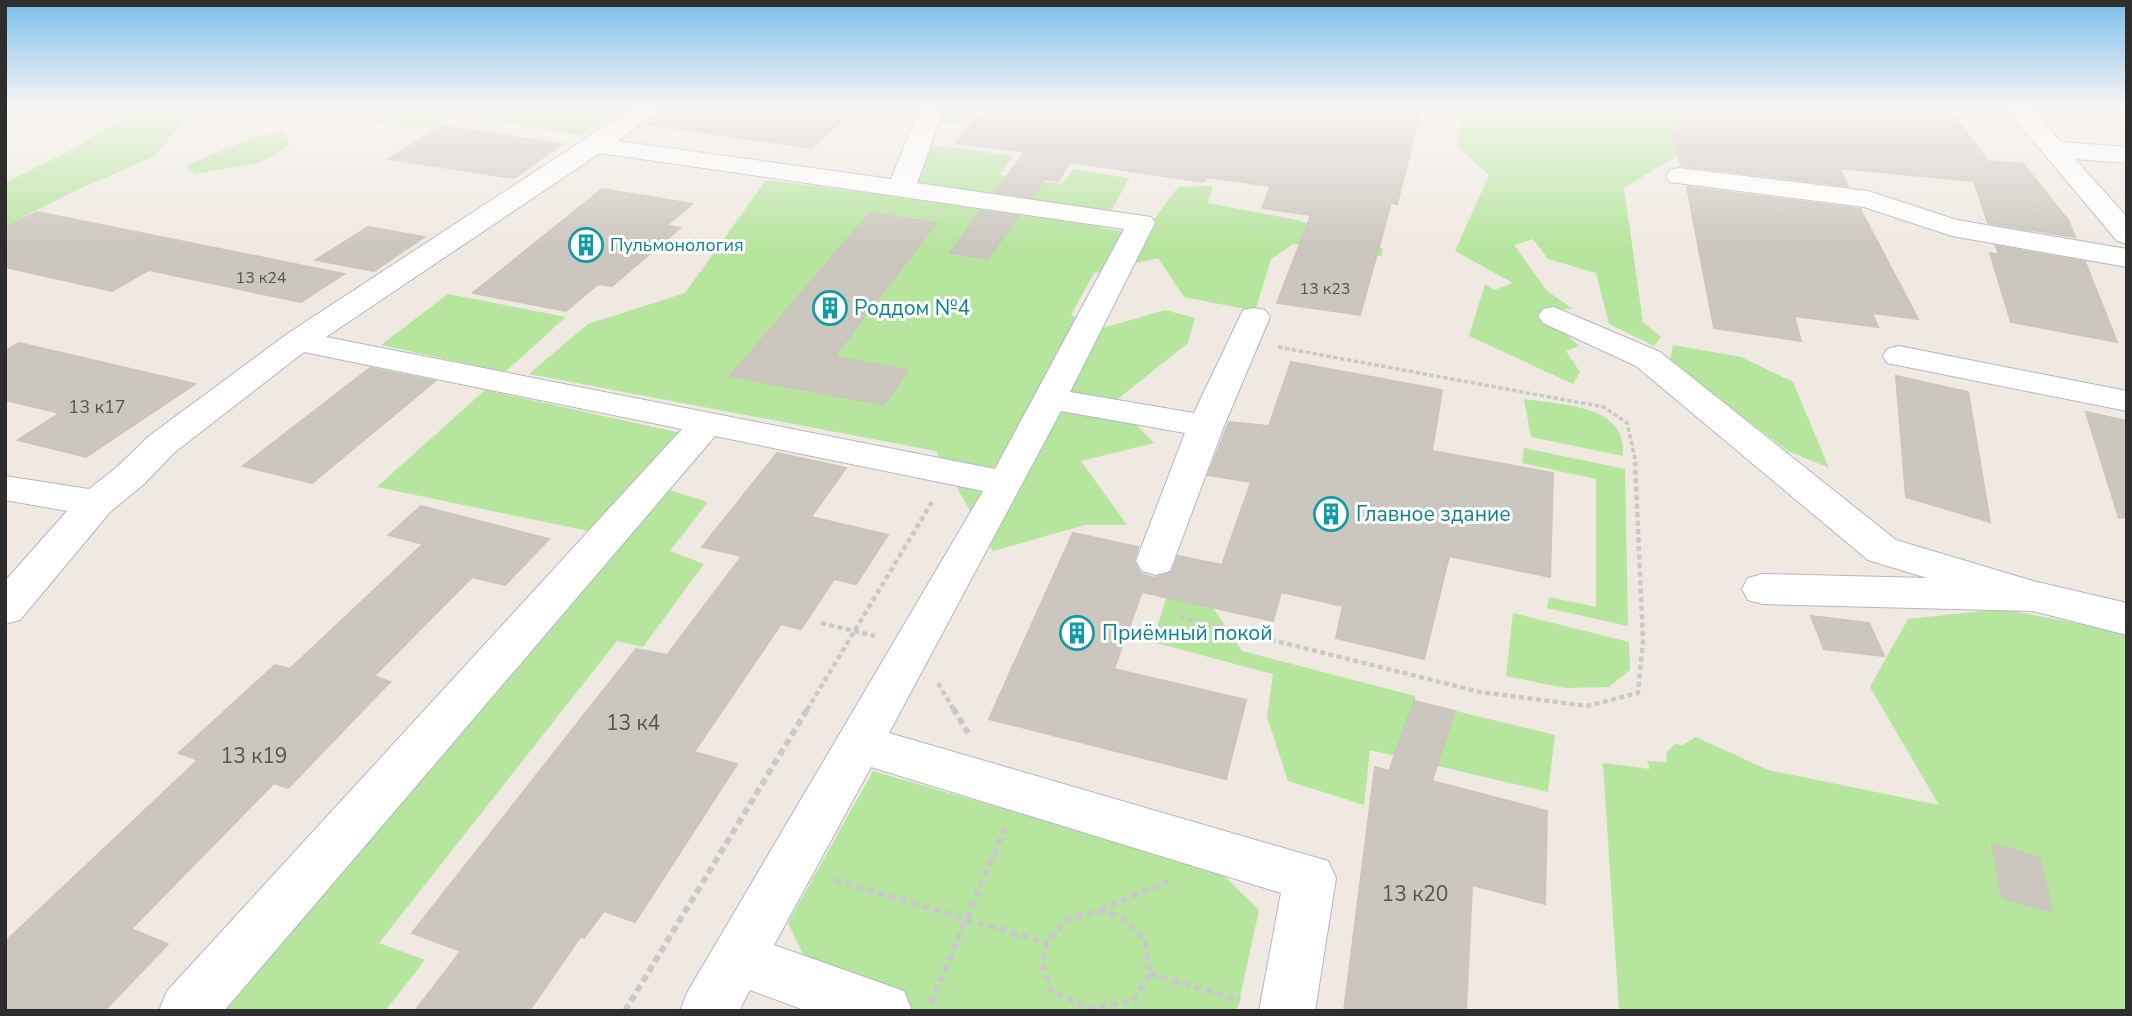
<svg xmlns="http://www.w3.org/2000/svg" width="2132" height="1016" viewBox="0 0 2132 1016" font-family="'Nunito Sans',sans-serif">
<rect width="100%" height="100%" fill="#efe9e1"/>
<g fill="#b6e59e">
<path d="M146 105H199L153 157 79 189 5 226V183L71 150Z"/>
<path d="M408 105H623L617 115 580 135 463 116 427 127 367 122Z"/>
<path d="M946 105H979L964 123H937Z"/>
<path d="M1463 105H1674L1682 132 1672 131 1678 155 1624 188 1643 322 1661 337 1654 346 1609 324 1596 273 1548 259 1533 239 1514 245 1547 291 1573 309 1542 310 1579 346 1566 351 1580 372 1573 384 1469 336 1485 284 1494 290 1513 283 1455 251 1489 175 1457 147Z"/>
<path d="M284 132 290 145 259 163 195 174 185 166 258 136Z"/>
<path d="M932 145 1013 156 1000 175 1062 184 1073 169 1129 178 1102 228 1143 234 1178 187 1213 186 1208 203 1297 220 1382 248V256L1293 244 1271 259 1255 311 1184 297 1158 258 1094 273 1071 315 1103 328 1165 310 1195 318 1188 343 1114 402 1154 443 1081 461 1127 525H1085L993 551 936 451 529 374 588 324 685 293 766 180 911 198Z"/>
<path d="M448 294 566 317 505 372 381 345Z"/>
<path d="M1673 345 1741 357 1793 382 1829 468 1788 451 1670 361Z"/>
<path d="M485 390 681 433 593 532 377 487Z"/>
<path d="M1524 399C1561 405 1628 404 1623 456L1531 437Z"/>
<path d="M1524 448 1625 469 1628 626 1547 608 1549 597 1596 607V479L1522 463Z"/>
<path d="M669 490 708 502 670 551 704 564 643 647 617 641 379 943 425 960 385 1011H225Z"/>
<path d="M1171 584 1201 590 1242 651 1415 696V701L1555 735 1548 792 1370 750 1364 805 1288 781 1267 717 1273 674 1152 642Z"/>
<path d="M2002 609 2127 633V1011H1619L1603 763 1650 769 1647 761 1667 762 1666 753 1675 744 1683 745 1696 737 1768 770 1939 805 1870 687 1908 619Z"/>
<path d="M1513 613 1629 642 1630 670 1609 687 1565 688 1506 676Z"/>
<path d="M873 771 1219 871 1259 910 1237 1011H917L813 975 788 923Z"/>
</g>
<g fill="#cbc7bf" stroke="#cbc5ba" stroke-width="2">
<path d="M666 105H858L812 148 646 124Z"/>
<path d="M986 105H1422L1397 204 1391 203 1360 315 1277 303 1311 215 1262 208 1271 186 1206 177 1203 182 1070 162 1058 181 1044 179 1031 197 995 192 1025 152 956 143Z"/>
<path d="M1674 105H1946L1988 161 2023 164 2068 220 2075 237 1988 223 1974 181 1839 168 1848 186 1681 166 1672 131 1682 132Z"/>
<path d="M442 126 562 144 514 178 389 159Z"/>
<path d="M1687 187 1860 209 1918 319 1872 313 1878 327 1794 316 1801 341 1714 328Z"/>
<path d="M602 189 692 204 667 225 680 228 612 286 598 284 566 311 473 293Z"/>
<path d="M981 211 1018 216 988 259 950 253Z"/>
<path d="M37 212 344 274 301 302 149 270 112 291 5 267V227Z"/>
<path d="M870 213 936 223 834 357 908 370 884 405 730 376Z"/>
<path d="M368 227 424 237 374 271 316 260Z"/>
<path d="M1996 246 2085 262 2117 342 2011 322 1990 253 1999 255Z"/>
<path d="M19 343 195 384 86 457 18 440 60 413 5 400V351Z"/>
<path d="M1291 362 1442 390 1432 451 1553 473 1550 577 1449 556 1424 659 1336 638 1343 606 1281 592 1273 621 1142 592 1114 669 1246 700 1226 779 989 719 1073 533 1138 547 1134 562 1141 574 1155 578 1172 572 1178 556 1222 565 1251 482 1208 475 1229 422 1269 426Z"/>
<path d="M370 368 435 381 312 483 243 466Z"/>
<path d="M1896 376 1968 392 1990 522 1906 497Z"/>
<path d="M2086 412 2127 421V517L2119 518Z"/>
<path d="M777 453 846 468 811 517 888 535 856 584 834 579 801 629 781 624 694 752 737 764 635 922 604 911 584 938 581 936 529 1011H415L461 951 412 933 636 649 667 655 742 556 702 547Z"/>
<path d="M421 506 549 539 505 585 472 577 374 676 390 682 288 788 274 783 131 929 168 944 104 1011H5V942L198 760 179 753 275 665 290 669 423 544 389 535Z"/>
<path d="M1811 616 1869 623 1884 656 1824 649Z"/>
<path d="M1414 701 1455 711 1432 781 1547 811 1545 904 1472 885 1466 1011H1344L1375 767 1389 771Z"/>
<path d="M1992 844 2040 858 2052 912 2002 898Z"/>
</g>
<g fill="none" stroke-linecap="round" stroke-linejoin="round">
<g stroke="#b4b7c1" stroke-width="2">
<g id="minor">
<path d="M637 105H664L618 141 891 179 921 105H945L917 183 1151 217 1155 223 1070 392 1194 413 1243 310 1254 308 1265 310 1270 317 1224 426 1170 571 1156 575 1142 571 1136 561 1185 433 1061 411 889 733 1328 861 1336 878 1315 1011H1259L1281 893 871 767 774 945 904 991 912 1011H807L750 990 739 1011H680L688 991 983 491 715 436 224 1011H159L167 991 682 429 304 352 175 452 143 485 110 512 20 620 5 624V581L67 511 5 500V476L89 489 117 467 149 436 287 334ZM600 153 1124 229 995 469 326 337Z"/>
<path d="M2003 105H2028L2061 142 2127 147V163L2075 159 2127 217V244L2117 241Z"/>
<path d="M1679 168 1868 191 1957 220 2127 249V267L1952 236 1864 207 1670 182 1666 176 1670 170Z"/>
<path d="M1554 307 1660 352 1896 540 2033 581 2127 603V635L2033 611 1763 604 1748 600 1742 589 1748 578 1763 574 1927 578 1868 560 1636 366 1543 323 1538 316 1543 309Z"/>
<path d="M1899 346 2127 391V411L1887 363 1883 356 1887 349Z"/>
</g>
</g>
<path stroke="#c9c9c9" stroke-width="3.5" stroke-dasharray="4.5 2.5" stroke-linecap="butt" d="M1278 347 1604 407 1627 423 1636 463"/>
<g stroke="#c9c9c9" stroke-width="4.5" stroke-dasharray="5 3.5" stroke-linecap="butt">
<path d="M1180 617 1480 692 1587 706 1638 693 1643 641 1635 462"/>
<path d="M821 623 875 636"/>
<path d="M938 683 954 710"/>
<path d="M807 710 932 502"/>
</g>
<g stroke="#c9c9c9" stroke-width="6" stroke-dasharray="7 4.5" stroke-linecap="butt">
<path d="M953 708 968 733"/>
<path d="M834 880 1047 943"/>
<path d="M1099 910 1123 918 1145 940 1150 974 1133 1001 1091 1008 1052 992 1042 964 1047 943 1066 920Z"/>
<path d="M1100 910 1169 881"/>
<path d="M1150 974 1240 1000"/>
<path d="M931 1003 1005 828"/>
<path d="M625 1011 808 708"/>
</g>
<use href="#minor" fill="#fff" fill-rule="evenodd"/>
</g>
<linearGradient id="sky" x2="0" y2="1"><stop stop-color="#7abfeb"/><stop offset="0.43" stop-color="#f8f5f2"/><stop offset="1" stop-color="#f8f5f2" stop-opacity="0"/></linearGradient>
<rect width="2132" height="247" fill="url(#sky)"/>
<defs>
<g id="building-ring" transform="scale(1.75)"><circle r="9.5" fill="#fff" stroke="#0f9aa8" stroke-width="1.5"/><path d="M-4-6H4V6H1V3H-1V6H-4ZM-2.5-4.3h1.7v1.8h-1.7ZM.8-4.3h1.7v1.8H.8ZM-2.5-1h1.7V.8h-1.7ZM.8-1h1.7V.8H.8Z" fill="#0f9aa8"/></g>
</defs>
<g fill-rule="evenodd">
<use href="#building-ring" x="586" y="245"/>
<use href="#building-ring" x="830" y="308"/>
<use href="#building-ring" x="1331" y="514"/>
<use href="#building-ring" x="1077" y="633"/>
</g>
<g text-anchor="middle" stroke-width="6" stroke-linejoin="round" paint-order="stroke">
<g font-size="16" fill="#555452">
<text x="261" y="283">13 к24</text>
<text x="1325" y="294">13 к23</text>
</g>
<g font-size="18" fill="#0d838f" stroke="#fff" text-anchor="start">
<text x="610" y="251">Пульмонология</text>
</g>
<g font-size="18" fill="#555452">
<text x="97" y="413">13 к17</text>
</g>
<g font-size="21" fill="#0d838f" stroke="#fff" text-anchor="start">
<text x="854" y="315">Роддом №4</text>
<text x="1356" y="521">Главное здание</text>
<text x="1102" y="640">Приёмный покой</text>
</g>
<g font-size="21" fill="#555452">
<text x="633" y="730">13 к4</text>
<text x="254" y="763">13 к19</text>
<text x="1415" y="901">13 к20</text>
</g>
</g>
<rect width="2132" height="1016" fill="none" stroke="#2e2e2e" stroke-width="14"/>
</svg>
